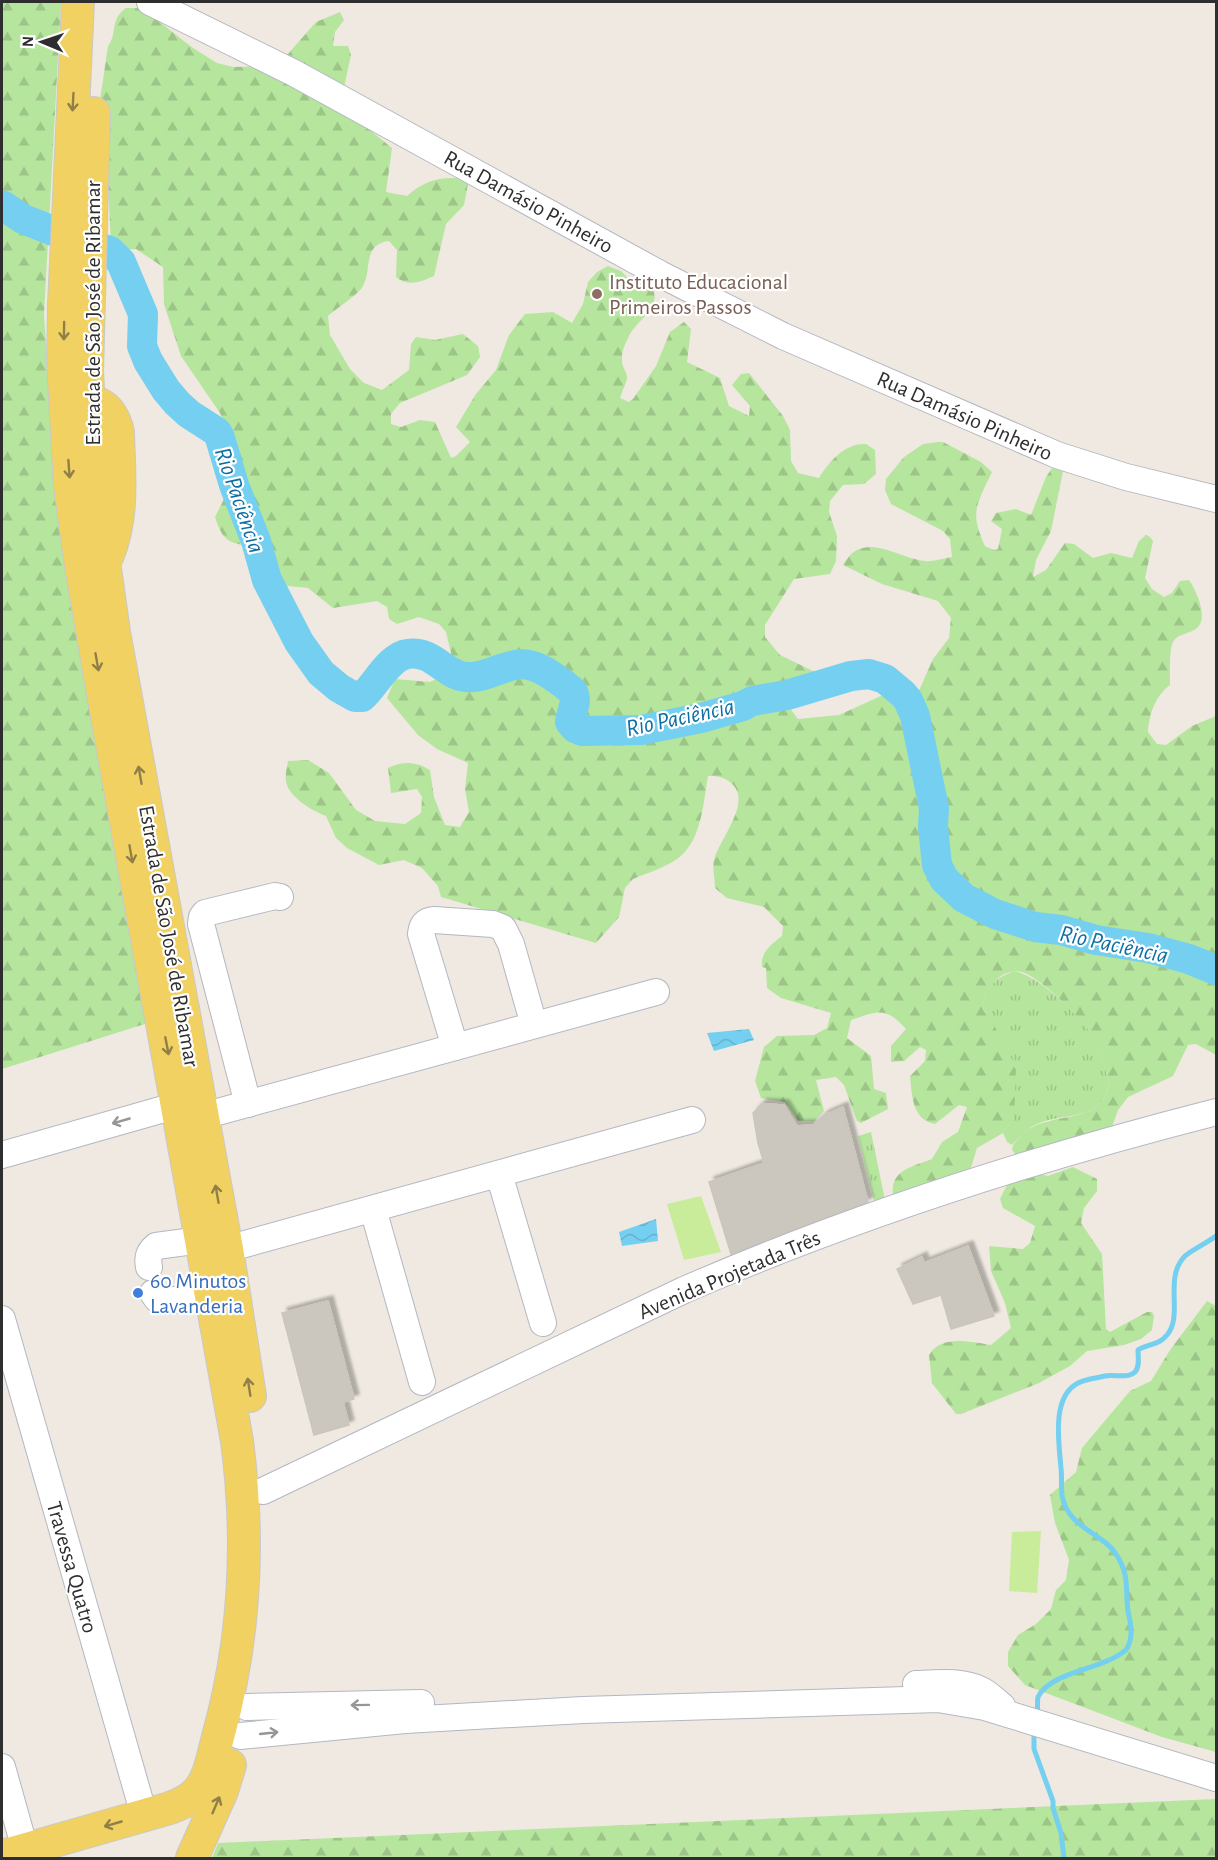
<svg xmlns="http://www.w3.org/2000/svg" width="1218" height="1860" viewBox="0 0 1218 1860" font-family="'Alegreya Sans',sans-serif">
<defs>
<pattern id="grass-tufts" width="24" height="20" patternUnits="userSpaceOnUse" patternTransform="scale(1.5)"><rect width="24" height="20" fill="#b6e59e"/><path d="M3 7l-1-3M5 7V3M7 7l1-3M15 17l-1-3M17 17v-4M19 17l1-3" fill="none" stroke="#9dc588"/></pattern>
<pattern id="forest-firs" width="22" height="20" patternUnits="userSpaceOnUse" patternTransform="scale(1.5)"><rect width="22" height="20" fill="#b6e59e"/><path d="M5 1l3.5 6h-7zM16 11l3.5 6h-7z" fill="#9dc588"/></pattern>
<pattern id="water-waves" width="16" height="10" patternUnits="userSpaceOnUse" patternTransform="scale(1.5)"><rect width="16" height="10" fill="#75cff0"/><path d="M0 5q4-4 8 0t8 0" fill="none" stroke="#66b2ce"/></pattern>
<filter id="shadow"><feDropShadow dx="5" dy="-5" stdDeviation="1.5" flood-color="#0004"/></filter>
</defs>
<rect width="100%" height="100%" fill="#efe9e1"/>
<g fill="url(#grass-tufts)">
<path d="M1014 971C1038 975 1078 1014 1092 1034 1101 1047 1104 1067 1109 1082 1105 1120 1068 1113 1042 1122 1030 1126 1020 1136 1012 1145L1007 1142 1003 1133 1014 1118 983 1004C987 986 997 977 1014 971Z"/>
<path d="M871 1132 885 1200 875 1204 858 1136Z"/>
</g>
<g fill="url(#forest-firs)">
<path d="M2 2H61L44 315 60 534 71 606 148 1023 2 1069Z"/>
<path d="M126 8H137L148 13 193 48 217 63 233 67 273 66 288 54 316 22 340 12 344 20 335 32 333 46H348L351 55 340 106 392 148 386 192 407 196C425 180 441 176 465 179L468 184 464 205 446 224 434 276C420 282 409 287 396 277L397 250 389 241C360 245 374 272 361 289 352 299 338 307 328 316L330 335 350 369 364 383 382 390 409 370 411 344 416 337 435 340 463 334 478 346 480 357 467 375 400 403 391 414V424L401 427 420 420 435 422 451 458 456 456 470 442 456 427 476 394 496 370 509 335 525 314 553 312 572 323 583 304 588 282 597 272 608 266 621 271 635 285 653 290C661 307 637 321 630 334 626 342 621 351 622 361 622 368 628 373 627 379 625 385 622 392 620 398L629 402 633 399 656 366 670 332 684 322 691 329 687 362 720 378 729 406 749 416 750 406 732 385 741 374 749 373 783 416 790 430 791 461 798 473 819 478C829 462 844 443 866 444L875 450 876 474 864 484 843 485 830 501 829 512 837 536 836 561 830 574 794 579 765 625V637L780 655 823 676 789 707 798 719 839 715 883 695 904 698 917 695 933 659 949 638 951 618 938 601 882 584 843 565C863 529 897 558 924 561 933 562 944 558 952 557L950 539 943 531 891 504 885 490 886 479 904 457 923 444 938 442H943L981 462 992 472C977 504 969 512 985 546L994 550 998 549 1002 529 991 521 996 513 1016 509 1031 515 1046 477 1052 468 1063 471 1051 531 1036 560 1033 577 1046 570 1065 543 1074 544 1093 558 1111 553 1132 558 1139 541 1146 535 1150 537 1153 541 1145 578 1152 589 1164 597 1172 593 1180 581 1189 580C1196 590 1209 618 1197 628 1190 634 1178 633 1173 642 1169 650 1170 675 1170 685 1155 696 1149 715 1148 732L1157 744 1166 745 1192 726 1216 716V1055L1196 1044 1188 1045 1173 1076 1128 1097 1118 1110 1104 1150 1039 1156 1016 1155 1012 1150C1013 1144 1015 1142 1019 1138 1044 1107 1104 1130 1109 1082 1104 1067 1101 1047 1091 1034 1080 1017 1041 978 1022 972 1002 967 987 987 983 1004L1016 1067 1014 1118 1003 1133 977 1148 970 1171 894 1201C887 1171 909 1168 932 1159L942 1142 958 1132 967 1107 959 1105 935 1124C912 1120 912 1095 910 1076L925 1061 926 1050 920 1047 904 1061 891 1062V1046L906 1029C886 1006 877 1011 851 1020L847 1038 871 1056 874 1089 886 1093 888 1109 861 1123 857 1121 844 1085 836 1077 816 1080 824 1111 814 1121H798L785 1102 761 1098 755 1081 764 1047 777 1036 814 1035 827 1028 831 1013 781 998 767 988 766 968 762 967C760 952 772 944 782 936L783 926 764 907 727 898 715 888C715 879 712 868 714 860 719 840 750 805 734 786 727 777 718 776 708 776 703 804 702 841 677 859 664 868 647 873 633 879L625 888 619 917 596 943 441 897 438 886 422 868 404 860 379 865 347 848 336 838 326 816C313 811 288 797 286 781 285 775 287 767 288 761L308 760 329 773 356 810 375 821 405 824 421 813 422 797 417 789 391 793 388 768C403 761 416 761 430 770L434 797 445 825 460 827 469 812 465 789 468 763 437 749 418 735 387 698 395 679 430 682 448 673 452 657 446 632 439 624 419 617 397 624 389 619 387 607 377 601 333 608 308 588 278 585 266 573 258 548C232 542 224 546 215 517L227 493 245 484 243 466 220 413 181 356 164 304 163 267 136 249 117 250 111 244 108 183 100 158V100L108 46C118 34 109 20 126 8Z"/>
<path d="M1073 1167 1097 1179V1191L1084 1208 1081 1223 1102 1254 1106 1329 1110 1332 1147 1312H1152L1154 1316 1152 1330 1141 1339 1124 1345 1087 1351 1070 1366 1039 1383 961 1414H956L932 1383 929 1355C941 1334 972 1342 991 1345L1011 1328 1005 1303 991 1271 989 1246 1023 1249 1030 1243 1035 1226 1003 1208 1000 1199 1008 1183 1039 1174 1048 1176Z"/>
<path d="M1207 1301 1216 1306V1752L1162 1737 1025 1685 1008 1666V1652L1018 1635 1036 1624 1051 1609 1056 1590 1066 1580 1069 1560 1055 1523 1050 1495 1076 1472 1082 1448 1130 1391 1151 1381 1170 1350Z"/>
<path d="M1216 1799V1858H212L218 1843Z"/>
</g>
<g fill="#c9ec9a">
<path d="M701 1196 721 1252 684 1260 667 1204Z"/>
<path d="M1041 1531 1037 1593 1009 1591 1012 1532Z"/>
</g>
<g fill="url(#water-waves)">
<path d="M749 1029 754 1040 714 1051 707 1033Z"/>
<path d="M656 1219 658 1241 622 1246 619 1232Z"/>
</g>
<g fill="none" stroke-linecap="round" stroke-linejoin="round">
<g stroke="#75cff0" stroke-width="5">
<path d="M1037 1716C1038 1709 1037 1701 1038 1697 1049 1675 1089 1670 1109 1660 1115 1658 1120 1654 1126 1650 1134 1637 1131 1625 1128 1611 1125 1587 1130 1576 1116 1554 1103 1533 1067 1528 1062 1495 1061 1486 1062 1477 1061 1468 1059 1443 1051 1397 1078 1383 1085 1379 1097 1378 1105 1376 1114 1374 1128 1379 1135 1372 1140 1367 1138 1356 1138 1350 1148 1344 1159 1345 1167 1335 1184 1315 1163 1278 1185 1256 1190 1251 1210 1241 1216 1236"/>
<path d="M1034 1730V1749L1053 1801V1808L1061 1833 1064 1858"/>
</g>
<path stroke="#75cff0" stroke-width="30" d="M2 205 23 219 79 241 110 251 121 262 143 314 142 346 148 361 166 390 177 403 189 414 217 432 220 438 234 485 256 541 267 580 299 642 321 673 339 688 355 697H362C375 686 389 656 408 654 433 650 444 675 466 677 483 679 498 668 515 665 534 661 551 675 565 685 565 686 572 690 572 691 579 700 571 712 570 722L575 728 582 731 641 730 701 718 743 706 752 701 787 695 851 676 869 674 885 679 903 694 908 700 915 716 934 808 933 827 937 865 944 879 964 898 995 914 1035 927 1061 930 1096 940 1148 948 1189 959 1216 970"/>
</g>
<g fill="#cbc7bf" stroke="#cbc5ba" stroke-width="1.5" filter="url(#shadow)">
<path d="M762 1104 784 1105 797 1126 813 1125 825 1115 843 1107 868 1202 731 1254 709 1182 764 1163 758 1143 753 1113Z"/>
<path d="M968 1246 994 1316 951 1329 941 1295 913 1304 897 1269 922 1257 924 1263Z"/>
<path d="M328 1301 354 1399 343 1402 349 1425 314 1435 282 1313Z"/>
</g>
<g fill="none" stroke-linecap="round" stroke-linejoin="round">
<g stroke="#b4b7c1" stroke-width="28">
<g id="minor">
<path d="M150 2 294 73 660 274 783 336 1057 455 1126 477 1216 499"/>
<path d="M455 1047 421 934C422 924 425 921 434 920L493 924 503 928 511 944 534 1025"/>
<path d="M248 1104 201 924 202 917 205 913 275 896 280 897"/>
<path d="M203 1116 656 992"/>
<path d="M2 1155 178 1105"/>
<path d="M499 1174 543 1323"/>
<path d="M373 1209 422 1382"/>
<path d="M227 1249 692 1120"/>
<path d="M149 1267C147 1257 149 1252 156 1246L201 1240"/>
<path d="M153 1293 157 1299 163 1301 211 1297"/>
<path d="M2 1319 144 1815"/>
<path d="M263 1491 684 1290C854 1216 1036 1158 1216 1112"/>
<path d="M916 1684C937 1683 964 1680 983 1691 990 1695 996 1701 1002 1706"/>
<path d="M247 1707 421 1703"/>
<path d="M240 1736 405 1720 583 1710 938 1699 985 1707 1216 1778"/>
<path d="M2 1767 25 1849"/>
</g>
</g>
<g stroke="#c9c9c9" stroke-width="34">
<g id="major">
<path d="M94 113 87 371 93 484 114 632 227 1249 250 1396"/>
<path d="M71 407C96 394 112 407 118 432 119 474 124 515 108 555"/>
<path d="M2 1856 170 1808C180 1804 189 1801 197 1792 210 1778 213 1755 218 1737 245 1640 250 1540 237 1441L106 711 81 566 70 486 63 362 64 305 78 2"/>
<path d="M192 1858 222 1791 230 1765"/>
</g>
</g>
<use href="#minor" stroke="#fff" stroke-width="26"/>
<use href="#major" stroke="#f2d163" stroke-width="32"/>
</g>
<defs><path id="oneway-shaft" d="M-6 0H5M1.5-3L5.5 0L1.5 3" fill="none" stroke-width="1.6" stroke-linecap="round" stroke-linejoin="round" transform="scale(1.5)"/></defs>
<g stroke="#908048">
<use href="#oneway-shaft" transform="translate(73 102) rotate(93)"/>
<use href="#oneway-shaft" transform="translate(64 331) rotate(91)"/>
<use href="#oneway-shaft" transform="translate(69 469) rotate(86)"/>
<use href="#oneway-shaft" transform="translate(97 662) rotate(80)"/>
<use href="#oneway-shaft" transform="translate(140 775) rotate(-100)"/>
<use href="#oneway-shaft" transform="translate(131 854) rotate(80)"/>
<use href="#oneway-shaft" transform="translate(167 1046) rotate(79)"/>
<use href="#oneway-shaft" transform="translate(217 1194) rotate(-100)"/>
<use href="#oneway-shaft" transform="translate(249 1387) rotate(-99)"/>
<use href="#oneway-shaft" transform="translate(216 1805) rotate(-67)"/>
<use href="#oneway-shaft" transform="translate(113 1824) rotate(164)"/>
</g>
<g stroke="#969696">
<use href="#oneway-shaft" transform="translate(121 1121) rotate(164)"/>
<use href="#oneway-shaft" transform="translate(360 1705) rotate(179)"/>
<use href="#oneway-shaft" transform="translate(269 1733) rotate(-6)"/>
</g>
<circle fill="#8d6e63" stroke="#fff" stroke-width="2" cx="597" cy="294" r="6"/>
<circle fill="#3f7fe0" stroke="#fff" stroke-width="2" cx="138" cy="1293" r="6"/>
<g text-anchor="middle" stroke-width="4.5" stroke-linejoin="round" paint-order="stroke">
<g font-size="22" fill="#2e2e2e" stroke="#fff">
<text transform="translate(529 201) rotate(29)" y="8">Rua Damásio Pinheiro</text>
<text transform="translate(92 313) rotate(-90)" y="8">Estrada de São José de Ribamar</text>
<text transform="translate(965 415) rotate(24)" y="8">Rua Damásio Pinheiro</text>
<text transform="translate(170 936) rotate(80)" y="8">Estrada de São José de Ribamar</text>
<text transform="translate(729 1274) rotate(-23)" y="8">Avenida Projetada Três</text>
<text transform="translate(73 1567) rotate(74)" y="8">Travessa Quatro</text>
</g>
<g font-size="22" fill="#785e54" stroke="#fff" text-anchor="start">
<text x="609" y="289">Instituto Educacional<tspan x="609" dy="25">Primeiros Passos</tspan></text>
</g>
<g font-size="22" fill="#366cbe" stroke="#fff" text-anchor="start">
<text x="150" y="1288">60 Minutos<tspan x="150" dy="25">Lavanderia</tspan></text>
</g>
<g font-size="24" font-style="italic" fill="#0d6fa3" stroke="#fff">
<text transform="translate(240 500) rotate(71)" y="8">Rio Paciência</text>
<text transform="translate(680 717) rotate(-12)" y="8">Rio Paciência</text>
<text transform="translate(1114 944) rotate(12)" y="8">Rio Paciência</text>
</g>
</g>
<rect width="1218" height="1860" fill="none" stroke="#2e2e2e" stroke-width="6"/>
<g transform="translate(42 42) rotate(272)" stroke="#ffffff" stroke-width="4.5" paint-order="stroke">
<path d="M0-4.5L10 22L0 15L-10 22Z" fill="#2e2e2e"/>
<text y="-9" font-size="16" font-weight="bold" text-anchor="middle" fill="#2e2e2e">N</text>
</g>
</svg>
